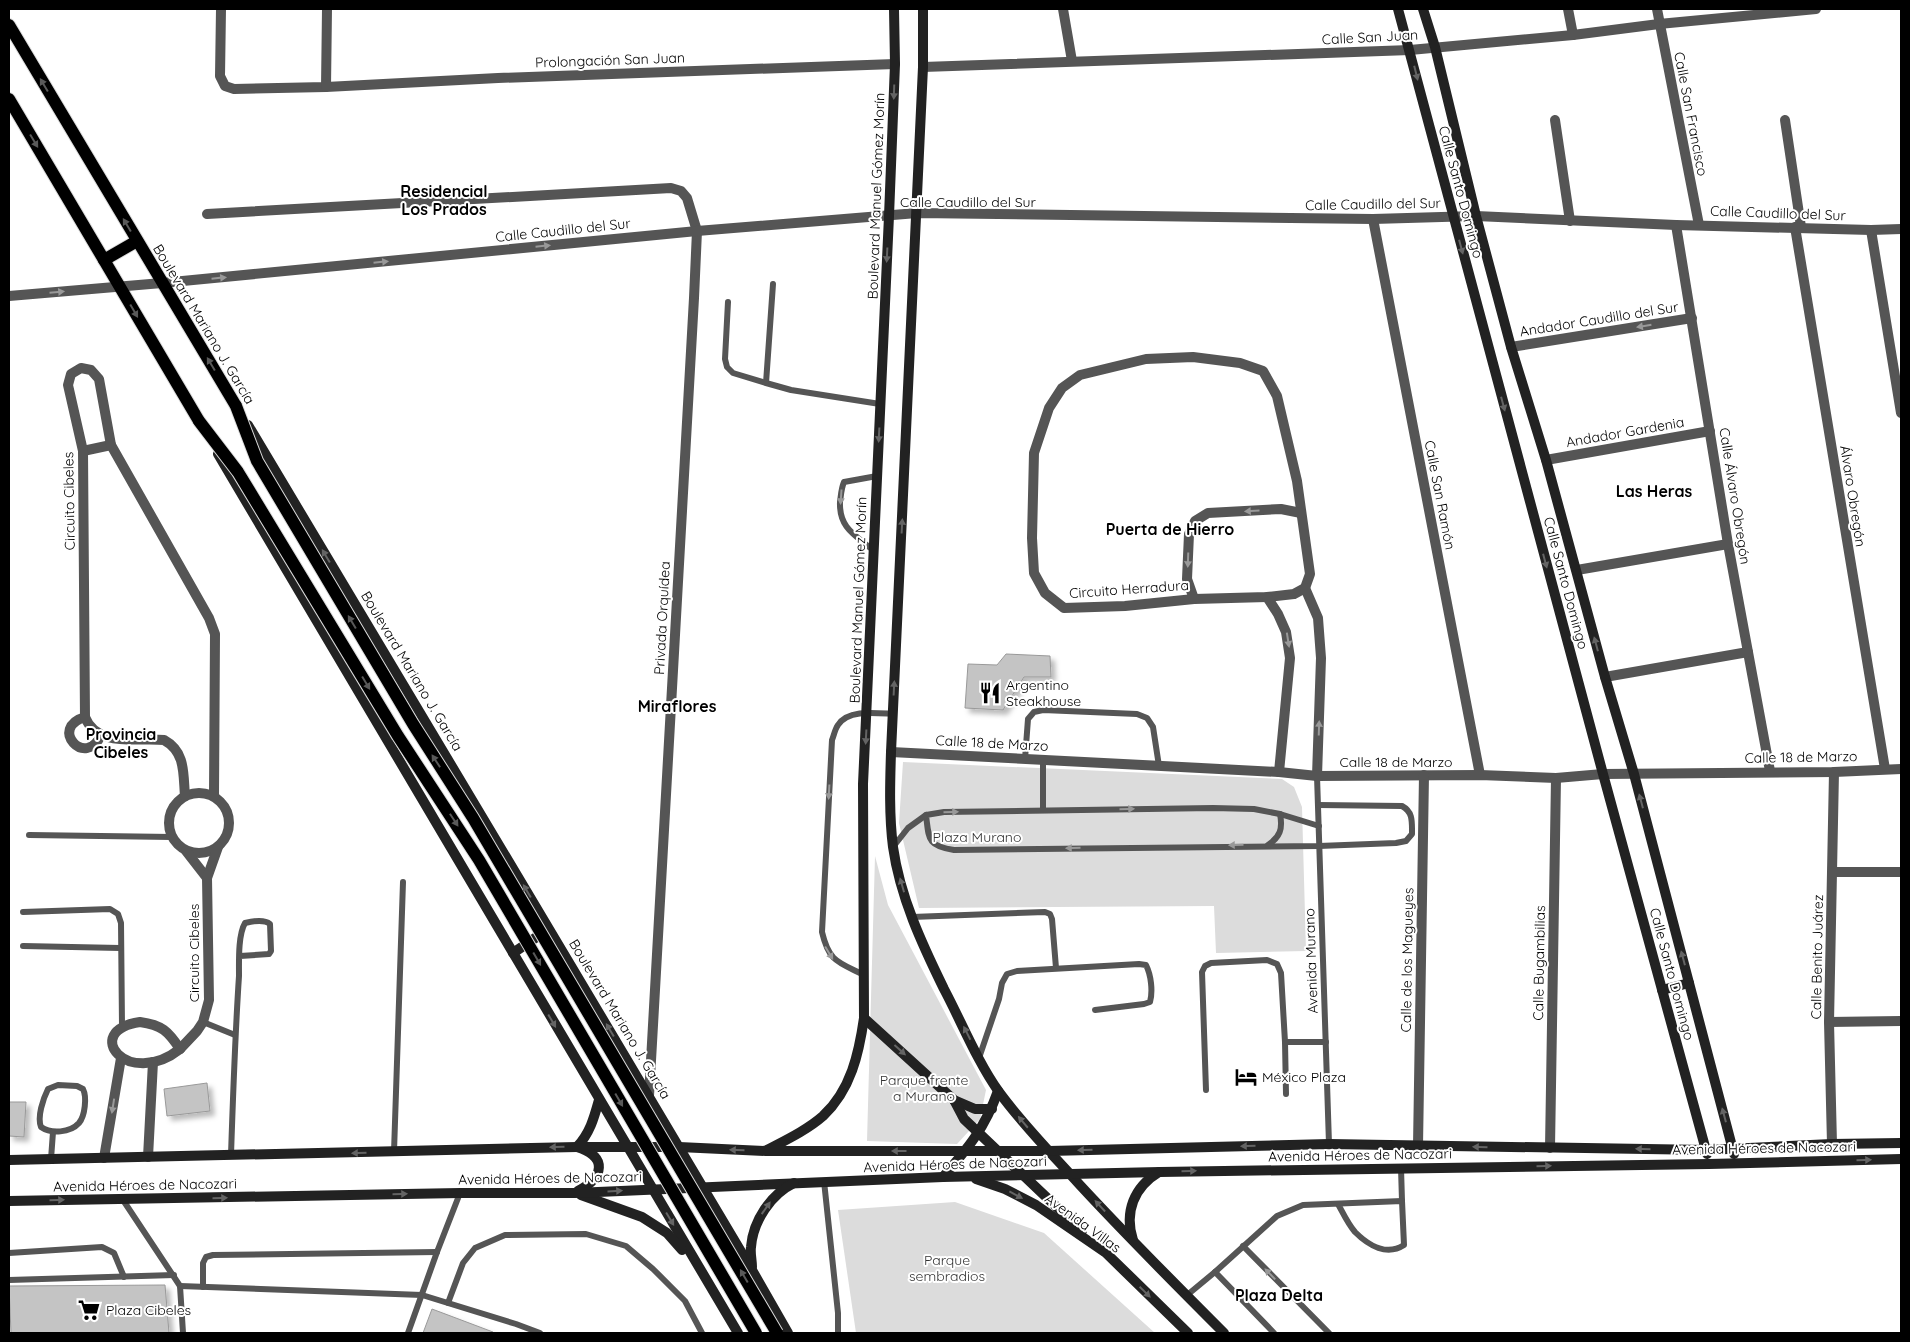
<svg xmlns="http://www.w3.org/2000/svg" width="1910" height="1342" viewBox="0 0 1910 1342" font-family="Quicksand,sans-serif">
<defs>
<filter id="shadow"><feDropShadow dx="4.5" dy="4.5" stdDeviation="2.5" flood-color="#0004"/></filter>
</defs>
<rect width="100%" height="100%" fill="#fff"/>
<g fill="#dcdcdc">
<path d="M903 762 1282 779 1294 787 1302 807 1306 951 1216 953 1214 906 919 908 899 823Z"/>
<path d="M875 856 888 905 986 1090 980 1119 957 1144 867 1141Z"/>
<path d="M955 1202 1044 1233 1155 1333H856L838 1210Z"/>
</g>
<g fill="#c4c4c4" stroke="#999" filter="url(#shadow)">
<path d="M1006 654 1050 656 1051 677H1024L1003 710 965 708 968 664 997 665Z"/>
<path d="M207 1083 210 1111 167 1116 164 1089Z"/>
<path d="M9 1102H26L24 1137 9 1136Z"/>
<path d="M165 1285 169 1333H11L9 1286Z"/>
<path d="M432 1309 493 1332V1333H423Z"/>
</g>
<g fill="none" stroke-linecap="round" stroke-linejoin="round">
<g stroke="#dbdbdb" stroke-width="14">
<g id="primary">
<path d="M9 25 236 406"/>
<path d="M9 99 199 421"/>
<path d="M104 260 137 241"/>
</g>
</g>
<g stroke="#555" stroke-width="6">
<path d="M773 284 766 383 791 390 880 404"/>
<path d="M728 302 725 359 727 367 733 373 766 383"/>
<path d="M873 550C855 535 839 528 840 502 841 496 841 489 844 482L877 476"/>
<path d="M1025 759 1028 719 1034 712 1043 710 1137 714 1147 718 1153 727 1159 766"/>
<path d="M1043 760V810"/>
<path d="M1317 776 1329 1144"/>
<path d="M1318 805 1402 806C1413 812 1412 821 1412 834L1406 841 1396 843 1319 846 954 850C927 846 929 839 926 815L944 812 1213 808 1254 809 1280 814 1319 826"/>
<path d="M29 835 172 837"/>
<path d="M1268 845C1280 837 1283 829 1280 814"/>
<path d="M893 847 908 828 926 815"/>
<path d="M23 912 110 909 118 914 121 923 122 1026"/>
<path d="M912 917 1045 912 1050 914 1052 919 1056 968"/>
<path d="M23 946 120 948"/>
<path d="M864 975C838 962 829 962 822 932L832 740C834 735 835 729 838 725 848 709 876 713 893 714"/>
<path d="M203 1022 235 1035"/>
<path d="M1285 1042 1286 1094"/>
<path d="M979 1058 999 999 1002 983 1007 974 1017 971 1139 964 1146 965C1151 975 1153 991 1150 1002L1144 1004 1095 1010"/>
<path d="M58 1085 77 1086 83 1089C87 1097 85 1116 79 1123 70 1133 51 1134 41 1127 37 1117 43 1099 48 1089Z"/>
<path d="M1206 1090 1202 972 1205 966 1211 963 1267 960 1277 964 1281 973 1285 1042H1326"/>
<path d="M394 1152 403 882"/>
<path d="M231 1155C233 1095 235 1036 239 976 239 961 238 935 245 923 253 921 264 919 270 924L271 951 269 954 240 956"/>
<path d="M51 1159 53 1132"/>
<path d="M1401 1168 1402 1201"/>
<path d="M824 1181 838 1313V1333"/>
<path d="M123 1200 180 1286 183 1333"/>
<path d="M1243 1246 1329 1333"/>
<path d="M9 1253 102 1247 114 1253 124 1277"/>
<path d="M1215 1272 1274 1333"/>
<path d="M9 1280 174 1275"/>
<path d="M180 1286 422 1295 516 1324 540 1333"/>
<path d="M203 1287V1263L206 1257 213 1255 437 1252"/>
<path d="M1186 1296 1215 1272 1277 1216 1303 1205 1402 1201 1404 1245C1387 1256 1369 1246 1355 1232 1348 1224 1343 1213 1338 1204"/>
<path d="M448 1303 463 1263 475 1248 505 1235 586 1234 626 1246 653 1269 685 1301 702 1333"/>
<path d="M408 1333 437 1252 460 1193"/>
</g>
<g stroke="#555" stroke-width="10">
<path d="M221 9 220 76 225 86 234 89 326 87 498 78 895 64"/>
<path d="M1063 9 1072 61"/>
<path d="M1568 9 1573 35"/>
<path d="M1657 9 1699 225"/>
<path d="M923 67 1410 50 1573 35 1659 24 1816 9"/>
<path d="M326 87 327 9"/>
<path d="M1555 120 1570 221"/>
<path d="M1785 120 1801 227"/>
<path d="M207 214 671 188 681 191 687 198 697 231 694 298 649 1096"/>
<path d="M1373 219 1480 775"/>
<path d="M1676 225 1728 544 1770 771"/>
<path d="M1795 227 1885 769"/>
<path d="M1871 230 1901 413"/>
<path d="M9 296 162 283 697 231 917 213 1373 219 1476 216 1676 225 1871 230 1901 229"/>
<path d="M1511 347 1692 318"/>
<path d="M1193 357 1240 363 1263 371 1277 396 1297 481 1310 574 1305 588 1294 594 1267 597 1194 599 1125 606 1064 608 1045 593 1034 573 1032 538 1034 453 1049 408 1062 388 1080 375 1146 359Z"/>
<path d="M83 451 111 445"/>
<path d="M1546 460 1710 431"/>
<path d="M1577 570 1728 544"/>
<path d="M1305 588 1318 618 1321 658 1317 776"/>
<path d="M1267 597 1278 614 1286 632 1290 658 1279 772"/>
<path d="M1194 599 1187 579 1189 534 1195 521 1208 513 1281 509 1301 513"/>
<path d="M1605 677 1748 652"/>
<path d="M85 717C48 728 86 769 101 735"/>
<path d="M891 752 1279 772 1317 776 1480 775 1556 778 1603 774 1834 772 1901 769"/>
<circle cx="199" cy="823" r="30"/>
<path d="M185 796C183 774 186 752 164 740 138 737 97 748 85 717L83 451 68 385 71 374 81 368 91 370 99 379 111 445 209 618 215 634 214 796"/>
<path d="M186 851 207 878"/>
<path d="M1833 872H1901"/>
<path d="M140 1022C162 1025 168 1031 180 1049 128 1090 80 1031 140 1022Z"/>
<path d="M1829 1022 1901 1021"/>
<path d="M180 1049 197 1031 203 1022 209 1000 207 878 218 847"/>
<path d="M1832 1144 1829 1022 1834 772"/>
<path d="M1418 1146 1424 775"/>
<path d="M1550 1148 1556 778"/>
<path d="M148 1157 153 1062"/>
<path d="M104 1158 121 1058"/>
</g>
<g stroke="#222" stroke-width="10">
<path d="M923 9V67L891 752C890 783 889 815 893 847 900 897 922 944 944 989 962 1023 977 1061 999 1092 1023 1125 1052 1154 1079 1184 1126 1235 1175 1284 1224 1333"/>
<path d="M1398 9 1603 774 1707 1154"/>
<path d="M1423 9 1435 47 1476 216 1511 347 1546 460 1605 677 1634 774 1734 1154"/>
<path d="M248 425 549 929 752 1270 788 1333"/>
<path d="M218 454 738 1333"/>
<path d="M513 953 547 930"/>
<path d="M1662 990 1689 983"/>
<path d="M864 1018 954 1100 975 1109H992"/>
<path d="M954 1100 964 1119 1082 1231"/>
<path d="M767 1150C786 1140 807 1130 823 1116 851 1090 859 1053 864 1018L863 784 889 216 895 64 894 9"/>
<path d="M9 1160 577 1147H679L766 1151H1049L1329 1144 1707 1150 1832 1144 1901 1143"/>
<path d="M943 1177C968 1148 985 1128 998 1091"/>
<path d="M976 1179 1005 1189 1036 1205 1106 1253 1188 1333"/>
<path d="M578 1191C604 1177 608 1157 577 1147 590 1133 594 1118 599 1100"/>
<path d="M581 1195 642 1217 667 1233 682 1250"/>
<path d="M9 1201 460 1193H575L943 1177 1160 1172 1709 1164 1901 1159"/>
<path d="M1133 1240C1124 1212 1134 1187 1159 1172"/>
<path d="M752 1267C752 1260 750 1253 751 1247 753 1221 771 1194 794 1183"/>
</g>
<use href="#primary" stroke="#000" stroke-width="12"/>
<g stroke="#dbdbdb" stroke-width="14" stroke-linecap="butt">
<g id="primary-bridge">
<path d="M236 406 257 461 413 724 473 818 777 1333"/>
<path d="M199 421 238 472 398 736 479 860 756 1333"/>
</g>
</g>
<use href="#primary-bridge" stroke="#000" stroke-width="12"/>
</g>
<defs><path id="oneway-solid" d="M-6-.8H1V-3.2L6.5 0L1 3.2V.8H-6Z" transform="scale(1.25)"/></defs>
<g fill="#646464">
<use href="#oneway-solid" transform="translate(1416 73) rotate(76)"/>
<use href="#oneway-solid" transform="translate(894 92) rotate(92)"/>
<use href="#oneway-solid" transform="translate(1461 247) rotate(75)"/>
<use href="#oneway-solid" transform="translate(887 255) rotate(93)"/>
<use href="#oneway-solid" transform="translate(1503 404) rotate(75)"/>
<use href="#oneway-solid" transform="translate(879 435) rotate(93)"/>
<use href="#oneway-solid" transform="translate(902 526) rotate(-87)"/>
<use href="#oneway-solid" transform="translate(326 556) rotate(-121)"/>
<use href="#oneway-solid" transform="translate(1545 561) rotate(75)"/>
<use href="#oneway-solid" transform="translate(1596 644) rotate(-105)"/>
<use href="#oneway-solid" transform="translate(894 688) rotate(-87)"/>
<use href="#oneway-solid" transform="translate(866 737) rotate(93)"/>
<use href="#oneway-solid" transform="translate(1641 801) rotate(-105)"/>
<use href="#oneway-solid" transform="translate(902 885) rotate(-106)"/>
<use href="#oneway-solid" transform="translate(527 891) rotate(-121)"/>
<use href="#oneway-solid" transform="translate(1683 958) rotate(-105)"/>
<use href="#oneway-solid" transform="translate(552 1021) rotate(60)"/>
<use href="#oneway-solid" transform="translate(610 1030) rotate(-121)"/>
<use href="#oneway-solid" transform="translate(967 1033) rotate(-117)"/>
<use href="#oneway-solid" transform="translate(900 1050) rotate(42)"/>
<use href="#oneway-solid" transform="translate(1724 1115) rotate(-105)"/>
<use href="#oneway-solid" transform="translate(1023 1122) rotate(-130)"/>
<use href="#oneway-solid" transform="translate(1248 1146) rotate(179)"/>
<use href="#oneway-solid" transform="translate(557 1147) rotate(178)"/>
<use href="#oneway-solid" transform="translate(1480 1147) rotate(-179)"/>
<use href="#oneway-solid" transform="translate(1643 1149) rotate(-179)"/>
<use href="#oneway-solid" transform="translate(737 1150) rotate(-178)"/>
<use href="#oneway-solid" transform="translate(1085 1150) rotate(179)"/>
<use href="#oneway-solid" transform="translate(899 1151) rotate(180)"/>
<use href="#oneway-solid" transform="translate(359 1153) rotate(179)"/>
<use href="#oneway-solid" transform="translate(1864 1160) rotate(-1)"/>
<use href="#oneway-solid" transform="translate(1544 1166) rotate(-1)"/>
<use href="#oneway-solid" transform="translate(1189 1171) rotate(-1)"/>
<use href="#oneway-solid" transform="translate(615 1191) rotate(-3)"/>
<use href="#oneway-solid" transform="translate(400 1194) rotate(-1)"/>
<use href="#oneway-solid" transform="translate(1016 1195) rotate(28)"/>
<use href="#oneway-solid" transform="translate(220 1198) rotate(-1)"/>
<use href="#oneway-solid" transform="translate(57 1200) rotate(-1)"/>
<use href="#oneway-solid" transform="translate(1100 1206) rotate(-133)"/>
<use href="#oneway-solid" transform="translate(766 1208) rotate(-55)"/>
<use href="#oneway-solid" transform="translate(670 1219) rotate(59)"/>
<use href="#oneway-solid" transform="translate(1145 1292) rotate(44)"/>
</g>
<g fill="#595959">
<use href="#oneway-solid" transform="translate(44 85) rotate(-121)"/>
<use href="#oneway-solid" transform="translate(34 141) rotate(59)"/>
<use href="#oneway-solid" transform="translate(127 225) rotate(-121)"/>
<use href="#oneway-solid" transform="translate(134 311) rotate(60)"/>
<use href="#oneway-solid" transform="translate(211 364) rotate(-121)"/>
<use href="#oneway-solid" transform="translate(352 622) rotate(-121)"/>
<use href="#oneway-solid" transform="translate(366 683) rotate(59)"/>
<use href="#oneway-solid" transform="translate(436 761) rotate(-123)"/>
<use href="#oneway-solid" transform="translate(454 820) rotate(57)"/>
<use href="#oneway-solid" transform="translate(537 959) rotate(60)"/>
<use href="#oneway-solid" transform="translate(619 1100) rotate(60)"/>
<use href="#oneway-solid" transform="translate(744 1276) rotate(-120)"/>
</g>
<g fill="#999">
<use href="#oneway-solid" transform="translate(543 246) rotate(-6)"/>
<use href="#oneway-solid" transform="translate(381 262) rotate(-6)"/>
<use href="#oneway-solid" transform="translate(219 278) rotate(-6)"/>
<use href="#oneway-solid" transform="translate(57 292) rotate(-5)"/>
<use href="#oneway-solid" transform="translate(1644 326) rotate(171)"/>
<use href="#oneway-solid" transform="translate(841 497) rotate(94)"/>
<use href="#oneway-solid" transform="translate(1252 511) rotate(177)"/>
<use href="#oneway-solid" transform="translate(1188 560) rotate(92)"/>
<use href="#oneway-solid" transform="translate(1288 640) rotate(81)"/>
<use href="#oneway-solid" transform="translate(1319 728) rotate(-88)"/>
<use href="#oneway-solid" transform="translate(829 792) rotate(93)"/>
<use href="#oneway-solid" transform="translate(1127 809) rotate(-1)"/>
<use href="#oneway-solid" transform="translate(951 812) rotate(-2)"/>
<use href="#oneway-solid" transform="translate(1236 845) rotate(179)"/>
<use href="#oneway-solid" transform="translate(1073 848) rotate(179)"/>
<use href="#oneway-solid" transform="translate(829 953) rotate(59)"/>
<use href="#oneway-solid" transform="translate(113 1106) rotate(99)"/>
<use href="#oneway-solid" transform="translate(1270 1274) rotate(-134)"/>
</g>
<defs>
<g id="restaurant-bare" transform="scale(1.725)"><path d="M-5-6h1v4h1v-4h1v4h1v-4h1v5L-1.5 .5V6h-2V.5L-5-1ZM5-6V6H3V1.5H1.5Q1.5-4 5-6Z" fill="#000" stroke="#fff" stroke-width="2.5" paint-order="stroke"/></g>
<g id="hotel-bare" transform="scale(1.725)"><path d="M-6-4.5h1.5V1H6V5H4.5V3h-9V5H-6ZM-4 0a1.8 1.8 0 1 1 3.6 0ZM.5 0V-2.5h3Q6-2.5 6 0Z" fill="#000" stroke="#fff" stroke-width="2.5" paint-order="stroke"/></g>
<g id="supermarket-bare" transform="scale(1.725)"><path d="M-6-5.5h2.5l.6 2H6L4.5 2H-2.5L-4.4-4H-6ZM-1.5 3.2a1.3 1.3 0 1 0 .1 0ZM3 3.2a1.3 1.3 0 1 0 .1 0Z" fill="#000" stroke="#fff" stroke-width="2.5" paint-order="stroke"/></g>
</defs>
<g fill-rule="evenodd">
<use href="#restaurant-bare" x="990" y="693"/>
<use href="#hotel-bare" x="1246" y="1077"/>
<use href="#supermarket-bare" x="89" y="1310"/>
</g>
<g text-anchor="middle" stroke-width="4" stroke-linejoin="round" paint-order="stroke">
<g font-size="14" fill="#000" stroke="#fff">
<text transform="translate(1370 37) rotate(-3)" y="5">Calle San Juan</text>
<text transform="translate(610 60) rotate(-2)" y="5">Prolongación San Juan</text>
<text transform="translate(1691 114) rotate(79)" y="5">Calle San Francisco</text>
<text transform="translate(1461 192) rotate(75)" y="5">Calle Santo Domingo</text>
<text transform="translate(876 196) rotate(-88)" y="5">Boulevard Manuel Gómez Morín</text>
<text x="968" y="207">Calle Caudillo del Sur</text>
<text transform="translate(1373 204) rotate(-1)" y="5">Calle Caudillo del Sur</text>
<text transform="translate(1778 213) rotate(2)" y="5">Calle Caudillo del Sur</text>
<text transform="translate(563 230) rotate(-6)" y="5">Calle Caudillo del Sur</text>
<text transform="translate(1599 319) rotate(-9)" y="5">Andador Caudillo del Sur</text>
<text transform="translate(204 324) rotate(59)" y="5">Boulevard Mariano J. García</text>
<text transform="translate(1625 432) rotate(-10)" y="5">Andador Gardenia</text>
<text transform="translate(1440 495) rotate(79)" y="5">Calle San Ramón</text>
<text transform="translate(1735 496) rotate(81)" y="5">Calle Álvaro Obregón</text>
<text transform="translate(1853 496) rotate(81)" y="5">Álvaro Obregón</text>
<text transform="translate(69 501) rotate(-91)" y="5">Circuito Cibeles</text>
<text transform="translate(1566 583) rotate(75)" y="5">Calle Santo Domingo</text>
<text transform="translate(1129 589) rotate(-4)" y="5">Circuito Herradura</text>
<text transform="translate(858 600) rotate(-88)" y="5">Boulevard Manuel Gómez Morín</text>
<text transform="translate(662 618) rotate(-87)" y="5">Privada Orquídea</text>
<text transform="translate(412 671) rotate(59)" y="5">Boulevard Mariano J. García</text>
<text transform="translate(992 743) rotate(3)" y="5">Calle 18 de Marzo</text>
<text transform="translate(1801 757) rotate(-1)" y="5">Calle 18 de Marzo</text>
<text x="1396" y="767">Calle 18 de Marzo</text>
<text transform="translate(194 953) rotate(-90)" y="5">Circuito Cibeles</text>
<text transform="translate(1817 957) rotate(-89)" y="5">Calle Benito Juárez</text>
<text transform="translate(1407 960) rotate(-89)" y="5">Calle de los Magueyes</text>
<text transform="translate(1311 961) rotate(-92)" y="5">Avenida Murano</text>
<text transform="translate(1539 963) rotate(-89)" y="5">Calle Bugambilias</text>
<text transform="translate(1672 974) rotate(75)" y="5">Calle Santo Domingo</text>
<text transform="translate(620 1019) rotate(59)" y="5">Boulevard Mariano J. García</text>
<text transform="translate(1764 1148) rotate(-1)" y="5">Avenida Héroes de Nacozari</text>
<text transform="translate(1360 1155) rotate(-1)" y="5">Avenida Héroes de Nacozari</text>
<text transform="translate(955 1164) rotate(-2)" y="5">Avenida Héroes de Nacozari</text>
<text transform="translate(550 1178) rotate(-1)" y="5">Avenida Héroes de Nacozari</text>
<text transform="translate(145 1185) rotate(-1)" y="5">Avenida Héroes de Nacozari</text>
<text transform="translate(1083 1223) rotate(36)" y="5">Avenida Villas</text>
</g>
<g font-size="14" fill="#000" stroke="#fff" text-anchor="start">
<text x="1006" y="690">Argentino<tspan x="1006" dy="16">Steakhouse</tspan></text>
<text x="1262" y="1082">México Plaza</text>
<text x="106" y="1315">Plaza Cibeles</text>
</g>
<g font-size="14" fill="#333" stroke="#fff">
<text x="977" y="842">Plaza Murano</text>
<text x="924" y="1085">Parque frente<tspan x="924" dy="16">a Murano</tspan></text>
<text x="947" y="1265">Parque<tspan x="947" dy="16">sembradios</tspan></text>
</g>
<g font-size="16" font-weight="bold" fill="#000" stroke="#fff">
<text x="444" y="197">Residencial<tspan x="444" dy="18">Los Prados</tspan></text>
<text x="1654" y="497">Las Heras</text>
<text x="1170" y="535">Puerta de Hierro</text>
<text x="677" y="712">Miraflores</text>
<text x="121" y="740">Provincia<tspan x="121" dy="18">Cibeles</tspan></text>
<text x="1279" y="1301">Plaza Delta</text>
</g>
</g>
<rect width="1910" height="1342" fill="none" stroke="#000000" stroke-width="20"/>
</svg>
